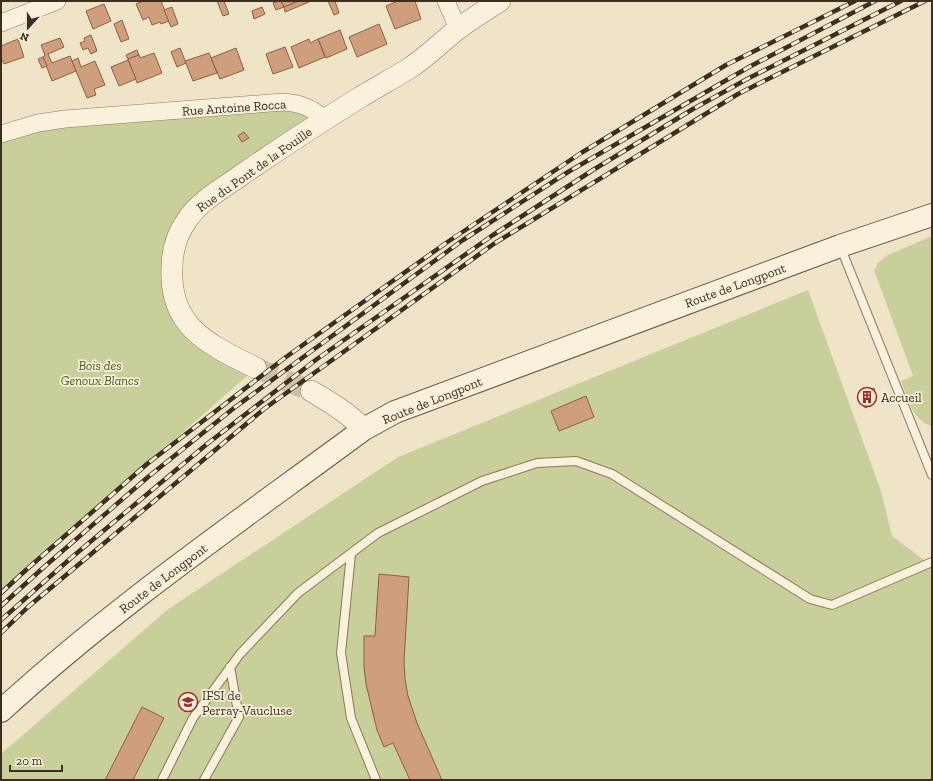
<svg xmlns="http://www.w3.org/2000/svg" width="933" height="781" viewBox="0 0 933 781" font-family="'Zilla Slab',serif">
<rect width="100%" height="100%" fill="#f0e4c8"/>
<g fill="#c9cf9b">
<path d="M283 102 317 112 187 219 178 308 256 368 26 570 1 593V134Z"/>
<path d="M932 236V426C913 422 907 397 901 381L913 376 874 270 879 262 888 255Z"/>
<path d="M808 290 881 491 892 536 932 566V780H1V754L167 610 398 457Z"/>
</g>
<g fill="#cf9f7d" stroke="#8d5f41">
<path d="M143 1H161L169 21 161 24 160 22 152 25 149 17 143 20 136 4Z"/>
<path d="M217 1H224L229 14 223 16Z"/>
<path d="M279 1H281L284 7 276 10 273 3Z"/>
<path d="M281 1H293L294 3 284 7Z"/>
<path d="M299 1H308L309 2 285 12 284 7Z"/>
<path d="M328 1H335L339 13 334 15Z"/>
<path d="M398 1H415L421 19 395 29 386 6Z"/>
<path d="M104 4 111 21 93 29 86 11Z"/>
<path d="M172 7 178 24 171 27 164 10Z"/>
<path d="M262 7 265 14 254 19 252 11Z"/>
<path d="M122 20 129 39 121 42 114 24Z"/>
<path d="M379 24 387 44 357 57 349 37Z"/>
<path d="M340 30 347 49 326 58 318 39Z"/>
<path d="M91 35 97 51 91 54 88 48 83 50 80 43 85 41 84 38Z"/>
<path d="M60 38 64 47 48 54 52 63 70 56 76 71 52 81 43 57 45 55 41 45Z"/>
<path d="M18 39 24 57 4 64 2 60 1 61V46Z"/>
<path d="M309 39 310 43 318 39 325 57 299 68 291 47Z"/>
<path d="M285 47 293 67 273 74 266 54Z"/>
<path d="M180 48 186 63 177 67 171 52Z"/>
<path d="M236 48 244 70 220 79 211 58Z"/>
<path d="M137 50 139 55 128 59 126 55Z"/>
<path d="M154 53 162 73 137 83 128 59 139 55 140 58Z"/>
<path d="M209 53 217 73 193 81 185 61Z"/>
<path d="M43 57 47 66 42 68 38 59Z"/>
<path d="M78 58 81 67 95 61 105 85 94 89 96 95 87 98 72 61Z"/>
<path d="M128 60 136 79 119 86 111 67Z"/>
<path d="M244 132 249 138 242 142 238 136Z"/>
<path d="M874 388 876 396 869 398 872 405 865 408 860 394Z"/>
<path d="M586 396 594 417 559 431 551 411Z"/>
<path d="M379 574 409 577 404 661 405 679 408 696 417 723 442 780H410L393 743 384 747 377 730 366 684 364 667V636H375Z"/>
<path d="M142 707 164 718 133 780H105Z"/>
</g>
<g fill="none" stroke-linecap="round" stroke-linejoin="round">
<path stroke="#ccc0a6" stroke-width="21" stroke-dasharray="21 10" stroke-linecap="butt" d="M256 368 311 391"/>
<g stroke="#8d765c" stroke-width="10">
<g id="service">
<path d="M840 246 932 475"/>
<path d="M351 554 341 653 351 718 376 780"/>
<path d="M162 780 193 718 240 654 298 593 378 533 482 481 537 463 576 461 612 474 810 599 832 605 932 562"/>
<path d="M204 780 239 717 230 667"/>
</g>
</g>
<g stroke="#8d765c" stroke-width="18">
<g id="minor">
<path d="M446 1 458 29"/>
<path d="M1 23 57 1"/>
<path d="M1 134 38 123 65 119 283 102C300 103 312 108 325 119"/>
</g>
</g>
<g stroke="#8d765c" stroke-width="22">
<g id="tertiary">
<path d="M256 368C210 345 169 328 172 268 172 251 177 234 187 220 199 201 222 189 240 176 279 149 319 123 359 98 375 88 392 79 408 69 426 58 441 42 458 29 471 19 486 10 500 1"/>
<path d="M311 391C330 402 348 413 364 429"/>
</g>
</g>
<g stroke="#6f573f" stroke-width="24">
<path id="secondary" d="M1 711C114 607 241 520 364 429L395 412 840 246 932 215"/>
</g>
<use href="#service" stroke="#faf1dc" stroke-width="8"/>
<use href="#minor" stroke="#faf1dc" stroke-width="17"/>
<use href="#tertiary" stroke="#faf1dc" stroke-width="21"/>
<use href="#secondary" stroke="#faf1dc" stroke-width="22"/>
<g stroke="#3d2e20" stroke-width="4.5">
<g id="rail">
<path d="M1 593 26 570 147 464 286 357 446 243 581 153 726 65 855 1"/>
<path d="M1 606 44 567 148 477 234 408 463 240 568 172 749 67 875 1"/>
<path d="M1 620 71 558 207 444 317 359 493 235 593 170 693 109 749 78 901 1"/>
<path d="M1 633 28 607 264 409 495 243 738 94 925 1"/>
</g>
</g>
<use href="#rail" stroke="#f7eed8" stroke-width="3" stroke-dasharray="9" stroke-linecap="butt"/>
</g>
<defs>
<g id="building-ring" transform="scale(1)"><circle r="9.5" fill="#f7eed8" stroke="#9e2a2b" stroke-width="1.5"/><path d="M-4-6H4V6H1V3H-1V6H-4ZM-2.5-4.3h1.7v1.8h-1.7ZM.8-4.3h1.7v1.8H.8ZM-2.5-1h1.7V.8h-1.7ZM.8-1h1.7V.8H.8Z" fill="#9e2a2b"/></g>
<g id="university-ring" transform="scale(1)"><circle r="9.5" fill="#f7eed8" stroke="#9e2a2b" stroke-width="1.5"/><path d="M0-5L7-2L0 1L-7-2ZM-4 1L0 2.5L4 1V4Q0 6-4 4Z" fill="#9e2a2b"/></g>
</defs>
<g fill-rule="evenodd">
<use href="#building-ring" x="867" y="397"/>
<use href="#university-ring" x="188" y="702"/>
</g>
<g text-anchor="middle" stroke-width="3.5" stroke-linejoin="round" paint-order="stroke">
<g font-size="13" fill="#3d2e20" stroke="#f7eed8">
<text transform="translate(234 107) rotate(-4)" y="5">Rue Antoine Rocca</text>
<text transform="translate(254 169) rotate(-35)" y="5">Rue du Pont de la Fouille</text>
<text transform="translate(735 285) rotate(-20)" y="5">Route de Longpont</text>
<text transform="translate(432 400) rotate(-22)" y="5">Route de Longpont</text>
<text transform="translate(163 578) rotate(-37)" y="5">Route de Longpont</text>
</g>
<g font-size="13" font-style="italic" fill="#4d5a26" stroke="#f7eed8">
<text x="100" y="370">Bois des<tspan x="100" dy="15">Genoux Blancs</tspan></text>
</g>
<g font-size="13" fill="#3d2e20" stroke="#f7eed8" text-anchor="start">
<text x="881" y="402">Accueil</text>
<text x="202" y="700">IFSI de<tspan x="202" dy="15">Perray-Vaucluse</tspan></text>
</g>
</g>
<rect width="933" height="781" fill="none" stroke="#3d2e20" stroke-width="4"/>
<g transform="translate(28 28) rotate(201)" stroke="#f7eed8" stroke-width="3" paint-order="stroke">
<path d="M0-3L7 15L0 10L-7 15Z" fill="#3d2e20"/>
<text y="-6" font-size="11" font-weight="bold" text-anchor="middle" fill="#3d2e20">N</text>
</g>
<path d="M10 765v6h52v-6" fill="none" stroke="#3d2e20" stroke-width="2"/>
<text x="16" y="765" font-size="12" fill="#3d2e20" stroke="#f7eed8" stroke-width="3" paint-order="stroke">20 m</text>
</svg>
